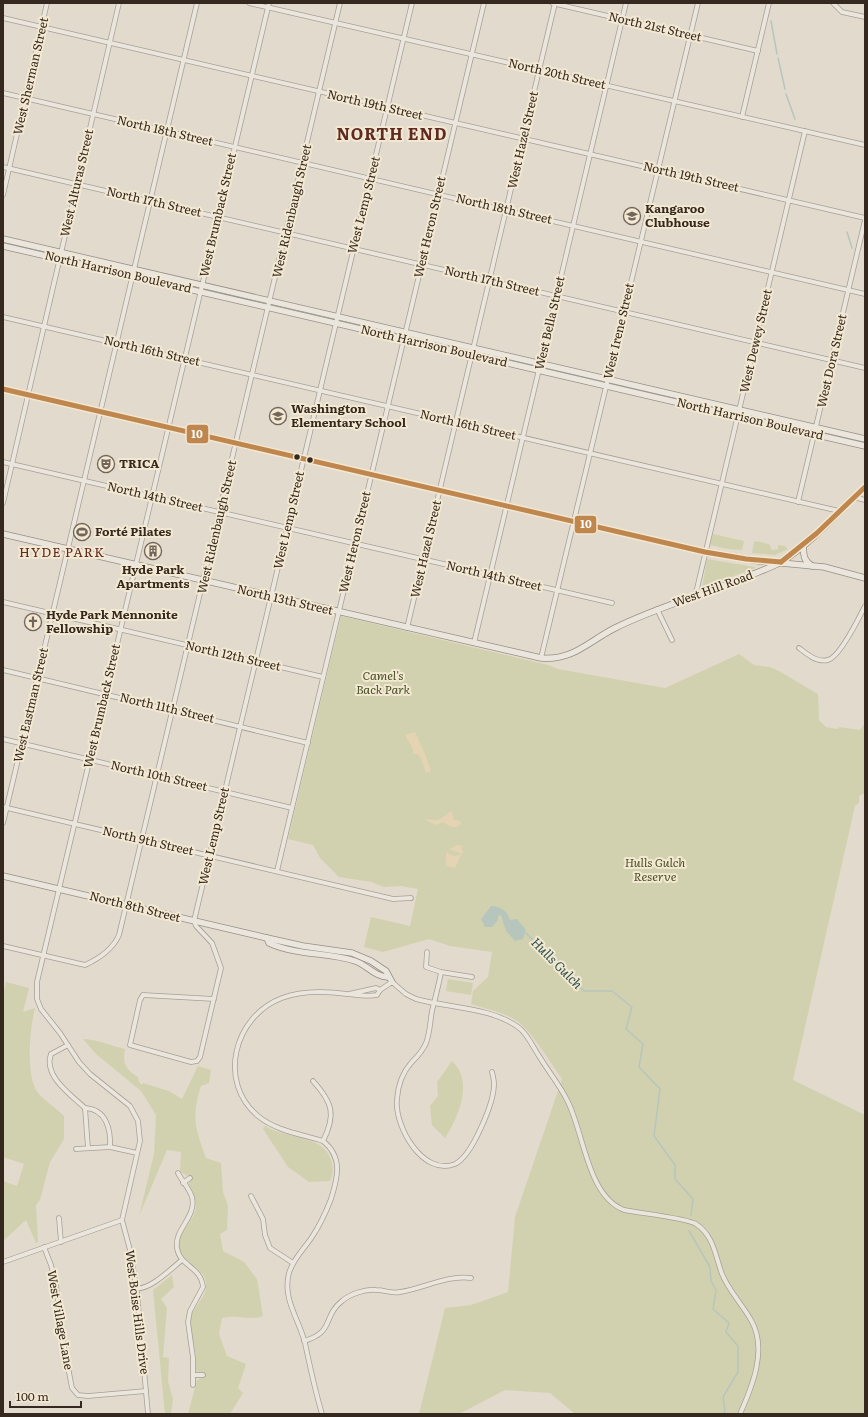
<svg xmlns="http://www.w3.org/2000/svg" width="868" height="1417" viewBox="0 0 868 1417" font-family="Literata,serif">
<rect width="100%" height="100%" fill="#e2dacc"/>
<g fill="#d2d1af">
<path d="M713 534 744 541 742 550 728 549 710 545Z"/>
<path d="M756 541 769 544 772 550 778 549V545L785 546 788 549 775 555 752 553 754 542Z"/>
<path d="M707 559 755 567V568L702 588Z"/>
<path d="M341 616 548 665 558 669 665 688 739 654 754 665 770 667 779 671 818 694 819 720 826 727 838 729 839 727 860 730 865 723V793L859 796V803L855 806 793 1080 865 1115V1414H575L550 1393 505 1390 459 1414H419L445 1308 471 1305 508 1292 515 1217 562 1079C551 1063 532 1032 517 1021 504 1012 486 1009 471 1004L473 991 488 977 492 952 450 946 429 939 383 952 364 947 371 917 410 926 418 889 400 886 384 887 371 882 339 877 320 858 313 845 288 839Z"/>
<path d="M448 979 473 983 471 995 446 991Z"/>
<path d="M6 982 29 988 23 1012 35 1008C30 1027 25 1077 38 1093 45 1101 56 1108 64 1116V1139L50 1162 40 1200 36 1205 38 1242 36 1243 26 1220 3 1241V1181L17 1186 24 1164 3 1157V996Z"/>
<path d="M83 1039C96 1039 112 1046 125 1049 122 1063 126 1070 138 1077L139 1082 142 1085 143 1083 169 1091 182 1099 198 1066 211 1070 209 1083 201 1086C191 1117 195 1128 206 1158L221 1163 223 1192 228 1206 227 1230 220 1234 223 1251 244 1262 257 1279 263 1316C248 1321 238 1314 222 1318L219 1334 227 1356 246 1364 238 1388 243 1393 230 1414H188L197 1380 204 1377 203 1373 196 1371C196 1364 196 1356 195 1349 194 1341 190 1331 190 1322 191 1307 208 1298 206 1283 205 1266 179 1263 179 1245 179 1222 209 1219 189 1186L190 1177 180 1172 181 1152 167 1150 139 1216 154 1154 156 1115 141 1091 96 1054Z"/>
<path d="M452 1061C474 1081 459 1116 445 1138L432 1125 430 1106 438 1096 437 1082Z"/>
<path d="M265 1126C285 1139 323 1134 331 1160 333 1167 334 1173 330 1181L309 1182 288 1167 263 1129Z"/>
<path d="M172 1275 174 1287 161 1299 167 1308 163 1357 169 1358 168 1381 173 1399 171 1414H165L153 1290Z"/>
</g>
<g fill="#e4d4b4">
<path d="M415 732 425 754 431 771 426 773 420 756 417 754H413V749L405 735Z"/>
<path d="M451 811 454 820 460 821 461 824C454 829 450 827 443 822L436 825 425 820 426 819C441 822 440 819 451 811Z"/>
<path d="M458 845 463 846 461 849 463 851 455 868 446 866V852L453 856 460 855V853L449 849Z"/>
</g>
<path fill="#b7c6bc" d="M491 906C500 906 508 911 510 920L517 919 526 930 523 939 515 941 506 931 501 915 498 916V920L492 927H485L481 919Z"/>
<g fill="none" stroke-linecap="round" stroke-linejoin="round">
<g stroke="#b7c6bc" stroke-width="1.5">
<path d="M771 21 777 54"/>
<path d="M778 58 785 89"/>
<path d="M786 94 795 119"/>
<path d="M847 232 852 248"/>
<path d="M526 933 584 991H612L632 1007 626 1029 643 1044 639 1067 660 1089 654 1136 675 1165V1179L693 1199 691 1215"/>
<path d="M689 1231 710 1267 711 1281 716 1290 713 1309 729 1323 726 1332 738 1346V1372L723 1397 725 1412 723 1414"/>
</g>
<g stroke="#a79f95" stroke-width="5.5">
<g id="street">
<path d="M249 3 865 145"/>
<path d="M552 3 758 51"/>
<path d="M833 3 842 12 865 17"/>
<path d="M3 18 865 218"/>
<path d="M3 93 865 294"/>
<path d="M742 117 769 3"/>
<path d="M3 167 865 368"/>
<path d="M3 195 47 3"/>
<path d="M3 317 839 511"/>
<path d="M3 462 612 603"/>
<path d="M853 497 865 500"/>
<path d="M798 502 865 220"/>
<path d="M3 503 119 3"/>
<path d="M695 597 805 131"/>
<path d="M3 602 323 677"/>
<path d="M657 609 672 640"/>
<path d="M407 628 555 3"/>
<path d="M474 643 626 3"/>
<path d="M799 648C807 654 817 663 828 660 840 657 859 618 865 606"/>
<path d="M541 658 698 3"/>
<path d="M3 670 308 743"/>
<path d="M3 739 292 808"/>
<path d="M3 807 393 899 411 898"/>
<path d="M3 823 197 3"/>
<path d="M277 871 484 3"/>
<path d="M3 946 85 965C98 959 113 949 119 935L340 3"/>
<path d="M427 952 426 967 441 972C439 985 435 998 432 1011 430 1022 430 1033 426 1043 423 1051 417 1057 411 1063 403 1072 398 1086 397 1099 394 1126 423 1177 455 1164 472 1156 494 1103 494 1084 494 1080 493 1076 492 1072"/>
<path d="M441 972 472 977"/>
<path d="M380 990 392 982 406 994 416 999C449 1008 490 1007 518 1027 527 1033 533 1047 539 1056 548 1071 559 1084 567 1100 584 1132 587 1196 624 1210 638 1213 687 1218 696 1224 714 1236 715 1255 722 1274 729 1291 742 1304 751 1320 768 1349 752 1387 740 1414"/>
<path d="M214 999 143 995 140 1000 130 1045 191 1062 197 1061 200 1057 221 968 212 943 196 926 194 921 412 3"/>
<path d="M68 1045 51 1054C43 1076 71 1095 85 1108 106 1109 111 1129 110 1147"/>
<path d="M313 1081C333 1103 336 1115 323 1141"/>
<path d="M85 1108 88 1148"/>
<path d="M76 1149 110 1147 137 1153"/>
<path d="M178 1173C182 1181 189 1188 192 1197 197 1217 174 1229 177 1248 180 1267 201 1266 203 1287L190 1311 188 1322 193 1358V1385"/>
<path d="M183 1183 190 1178"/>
<path d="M251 1196 263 1219 265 1235 270 1248 293 1263"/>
<path d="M59 1218 61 1242"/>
<path d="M44 1247 51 1265 56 1285 64 1346 72 1388 78 1395 88 1396 146 1391"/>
<path d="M3 1262 122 1220"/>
<path d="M136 1288C149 1291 172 1268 182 1260"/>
<path d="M304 1341C335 1332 322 1317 342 1301 350 1294 365 1289 376 1290 385 1290 392 1294 400 1292 425 1288 446 1275 471 1278"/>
<path d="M195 1375H203"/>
<path d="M148 1414 137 1293 130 1250 122 1220 140 1141 138 1121 130 1106 90 1074 79 1062 60 1033 41 1009 37 999V982L269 3"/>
<path d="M322 1414C315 1390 310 1367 305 1343 299 1319 282 1299 289 1273 293 1259 304 1249 312 1237 320 1225 326 1212 331 1199 338 1177 343 1157 323 1141 301 1134 276 1131 258 1116 217 1082 234 1016 282 998 303 990 325 991 347 994 358 995 366 997 377 995L380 990 376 988 349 994"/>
</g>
</g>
<g stroke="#978f85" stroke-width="7">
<g id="secondary">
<path d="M3 239 865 439"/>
<path d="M3 246 865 446"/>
<path d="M3 389 705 552 759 561 824 567 865 578"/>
<path d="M3 534 541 658C573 661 589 641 615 628 659 606 706 594 751 575 761 571 772 567 781 562 813 542 838 512 865 487"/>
<path d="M803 545C804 555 803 560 812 566"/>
<path d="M3 876 267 938 303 946 352 953 371 961 386 971 392 982"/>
<path d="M267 938 269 943C298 956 328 952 355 961 367 965 375 977 388 977"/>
</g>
</g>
<use href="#street" stroke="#eae6dd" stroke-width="4"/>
<use href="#secondary" stroke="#eae6dd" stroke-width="5.5"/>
<g stroke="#f3e8d2" stroke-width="8">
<g id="bus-1">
<path d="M3 389 705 552 746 559 781 562"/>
<path d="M781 562 817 533 865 487"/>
</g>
</g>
<use href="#bus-1" stroke="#bf874d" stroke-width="5"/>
</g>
<defs>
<g id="school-ring" transform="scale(0.9)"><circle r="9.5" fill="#f3e8d2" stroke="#72665b" stroke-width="1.5"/><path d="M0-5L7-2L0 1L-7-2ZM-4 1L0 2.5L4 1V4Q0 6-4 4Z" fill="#72665b"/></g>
<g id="theatre-ring" transform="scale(0.9)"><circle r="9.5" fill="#f3e8d2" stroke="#72665b" stroke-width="1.5"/><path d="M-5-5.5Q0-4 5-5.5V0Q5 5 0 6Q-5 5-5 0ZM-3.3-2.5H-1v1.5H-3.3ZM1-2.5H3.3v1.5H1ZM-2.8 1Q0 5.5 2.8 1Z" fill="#72665b"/></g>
<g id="stadium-ring" transform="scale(0.9)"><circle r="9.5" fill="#f3e8d2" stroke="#72665b" stroke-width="1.5"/><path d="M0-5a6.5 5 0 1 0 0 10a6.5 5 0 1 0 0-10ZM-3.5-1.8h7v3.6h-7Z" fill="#72665b"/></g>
<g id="building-ring" transform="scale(0.9)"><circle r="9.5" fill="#f3e8d2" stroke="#72665b" stroke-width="1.5"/><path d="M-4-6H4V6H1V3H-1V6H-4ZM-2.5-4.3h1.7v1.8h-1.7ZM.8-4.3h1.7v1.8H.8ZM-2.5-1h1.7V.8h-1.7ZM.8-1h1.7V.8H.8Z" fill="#72665b"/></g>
<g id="church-ring" transform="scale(0.9)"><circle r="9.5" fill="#f3e8d2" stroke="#72665b" stroke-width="1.5"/><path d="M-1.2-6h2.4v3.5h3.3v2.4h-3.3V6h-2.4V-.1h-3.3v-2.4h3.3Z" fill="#72665b"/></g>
</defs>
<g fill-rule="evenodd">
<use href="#school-ring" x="632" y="216"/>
<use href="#school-ring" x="278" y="416"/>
<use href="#theatre-ring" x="106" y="464"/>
<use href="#stadium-ring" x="82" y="532"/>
<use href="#building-ring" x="153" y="551"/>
<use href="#church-ring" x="33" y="622"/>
</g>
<g fill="#35281e" stroke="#f3e8d2" stroke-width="1.5">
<circle cx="297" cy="457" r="3.5"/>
<circle cx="310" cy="460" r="3.5"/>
</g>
<g text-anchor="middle" stroke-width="4" stroke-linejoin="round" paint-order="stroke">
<g font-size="12" fill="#35281e" stroke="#f3e8d2">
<text transform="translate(655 27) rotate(13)" y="4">North 21st Street</text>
<text transform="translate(557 74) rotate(13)" y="4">North 20th Street</text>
<text transform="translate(31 76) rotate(-77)" y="4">West Sherman Street</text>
<text transform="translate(375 105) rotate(13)" y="4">North 19th Street</text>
<text transform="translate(165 131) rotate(13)" y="4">North 18th Street</text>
<text transform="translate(523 140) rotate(-77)" y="4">West Hazel Street</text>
<text transform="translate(691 177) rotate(13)" y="4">North 19th Street</text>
<text transform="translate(77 183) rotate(-77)" y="4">West Alturas Street</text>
<text transform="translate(154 202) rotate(13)" y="4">North 17th Street</text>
<text transform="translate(364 205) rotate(-76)" y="4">West Lemp Street</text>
<text transform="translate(504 209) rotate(13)" y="4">North 18th Street</text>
<text transform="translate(292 211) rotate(-77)" y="4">West Ridenbaugh Street</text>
<text transform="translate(218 215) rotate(-77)" y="4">West Brumback Street</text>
<text transform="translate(430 227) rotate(-77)" y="4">West Heron Street</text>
<text transform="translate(118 272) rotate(13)" y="4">North Harrison Boulevard</text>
<text transform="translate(492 281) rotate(13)" y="4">North 17th Street</text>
<text transform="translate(550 323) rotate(-77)" y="4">West Bella Street</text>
<text transform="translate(619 331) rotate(-77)" y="4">West Irene Street</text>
<text transform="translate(756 341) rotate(-77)" y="4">West Dewey Street</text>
<text transform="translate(434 346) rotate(13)" y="4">North Harrison Boulevard</text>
<text transform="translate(152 351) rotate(13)" y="4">North 16th Street</text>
<text transform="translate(832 361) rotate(-77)" y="4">West Dora Street</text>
<text transform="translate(750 419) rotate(13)" y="4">North Harrison Boulevard</text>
<text transform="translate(468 425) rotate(13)" y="4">North 16th Street</text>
<text transform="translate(155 497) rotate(13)" y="4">North 14th Street</text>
<text transform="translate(289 520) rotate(-77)" y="4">West Lemp Street</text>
<text transform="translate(217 527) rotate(-77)" y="4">West Ridenbaugh Street</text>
<text transform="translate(355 542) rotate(-77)" y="4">West Heron Street</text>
<text transform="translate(426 549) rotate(-77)" y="4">West Hazel Street</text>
<text transform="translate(494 576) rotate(13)" y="4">North 14th Street</text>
<text transform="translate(713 589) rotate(-20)" y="4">West Hill Road</text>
<text transform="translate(285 600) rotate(13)" y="4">North 13th Street</text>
<text transform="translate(233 656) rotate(13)" y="4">North 12th Street</text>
<text transform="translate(31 705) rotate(-77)" y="4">West Eastman Street</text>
<text transform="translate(102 706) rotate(-77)" y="4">West Brumback Street</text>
<text transform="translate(167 708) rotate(13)" y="4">North 11th Street</text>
<text transform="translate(159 776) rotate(13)" y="4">North 10th Street</text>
<text transform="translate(214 836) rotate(-77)" y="4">West Lemp Street</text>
<text transform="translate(148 841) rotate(13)" y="4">North 9th Street</text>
<text transform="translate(135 907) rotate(14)" y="4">North 8th Street</text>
<text transform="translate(137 1312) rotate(83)" y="4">West Boise Hills Drive</text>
<text transform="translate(60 1320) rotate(80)" y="4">West Village Lane</text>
</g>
<g font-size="12" font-weight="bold" fill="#35281e" stroke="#f3e8d2" text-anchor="start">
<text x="645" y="213">Kangaroo<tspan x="645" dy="14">Clubhouse</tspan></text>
<text x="291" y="413">Washington<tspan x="291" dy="14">Elementary School</tspan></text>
<text x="119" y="468">TRICA</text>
<text x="95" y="536">Forté Pilates</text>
<text x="153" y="574" text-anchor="middle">Hyde Park<tspan x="153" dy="14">Apartments</tspan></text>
<text x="46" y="619">Hyde Park Mennonite<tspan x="46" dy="14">Fellowship</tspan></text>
</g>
<g font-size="12" font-style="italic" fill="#475026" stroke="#f3e8d2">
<text x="383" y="680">Camel's<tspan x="383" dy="14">Back Park</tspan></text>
<text x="655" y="867">Hulls Gulch<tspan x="655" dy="14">Reserve</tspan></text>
</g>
<g font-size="13" letter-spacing="1" fill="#5f2a20" stroke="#f3e8d2">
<text x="62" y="557">HYDE PARK</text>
</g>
<g font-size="13" font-style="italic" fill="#2e5450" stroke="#f3e8d2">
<text transform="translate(557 963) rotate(45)" y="5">Hulls Gulch</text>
</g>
<g font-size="16" font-weight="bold" letter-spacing="1" fill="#5f2a20" stroke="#f3e8d2">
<text x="392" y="140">NORTH END</text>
</g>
</g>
<g stroke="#f3e8d2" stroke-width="1.5">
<rect x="186" y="424" width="23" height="20" rx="4" fill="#bf874d"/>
<rect x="574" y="515" width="23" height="19" rx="4" fill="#bf874d"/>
</g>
<g font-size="11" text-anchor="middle" font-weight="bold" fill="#fff">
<text x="197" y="438">10</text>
<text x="586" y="528">10</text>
</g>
<rect width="868" height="1417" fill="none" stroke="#35281e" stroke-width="8"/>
<path d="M10 1401v6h71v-6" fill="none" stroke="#35281e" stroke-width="2"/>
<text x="16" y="1401" font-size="12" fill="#35281e" stroke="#f3e8d2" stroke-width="3" paint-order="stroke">100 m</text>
</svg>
